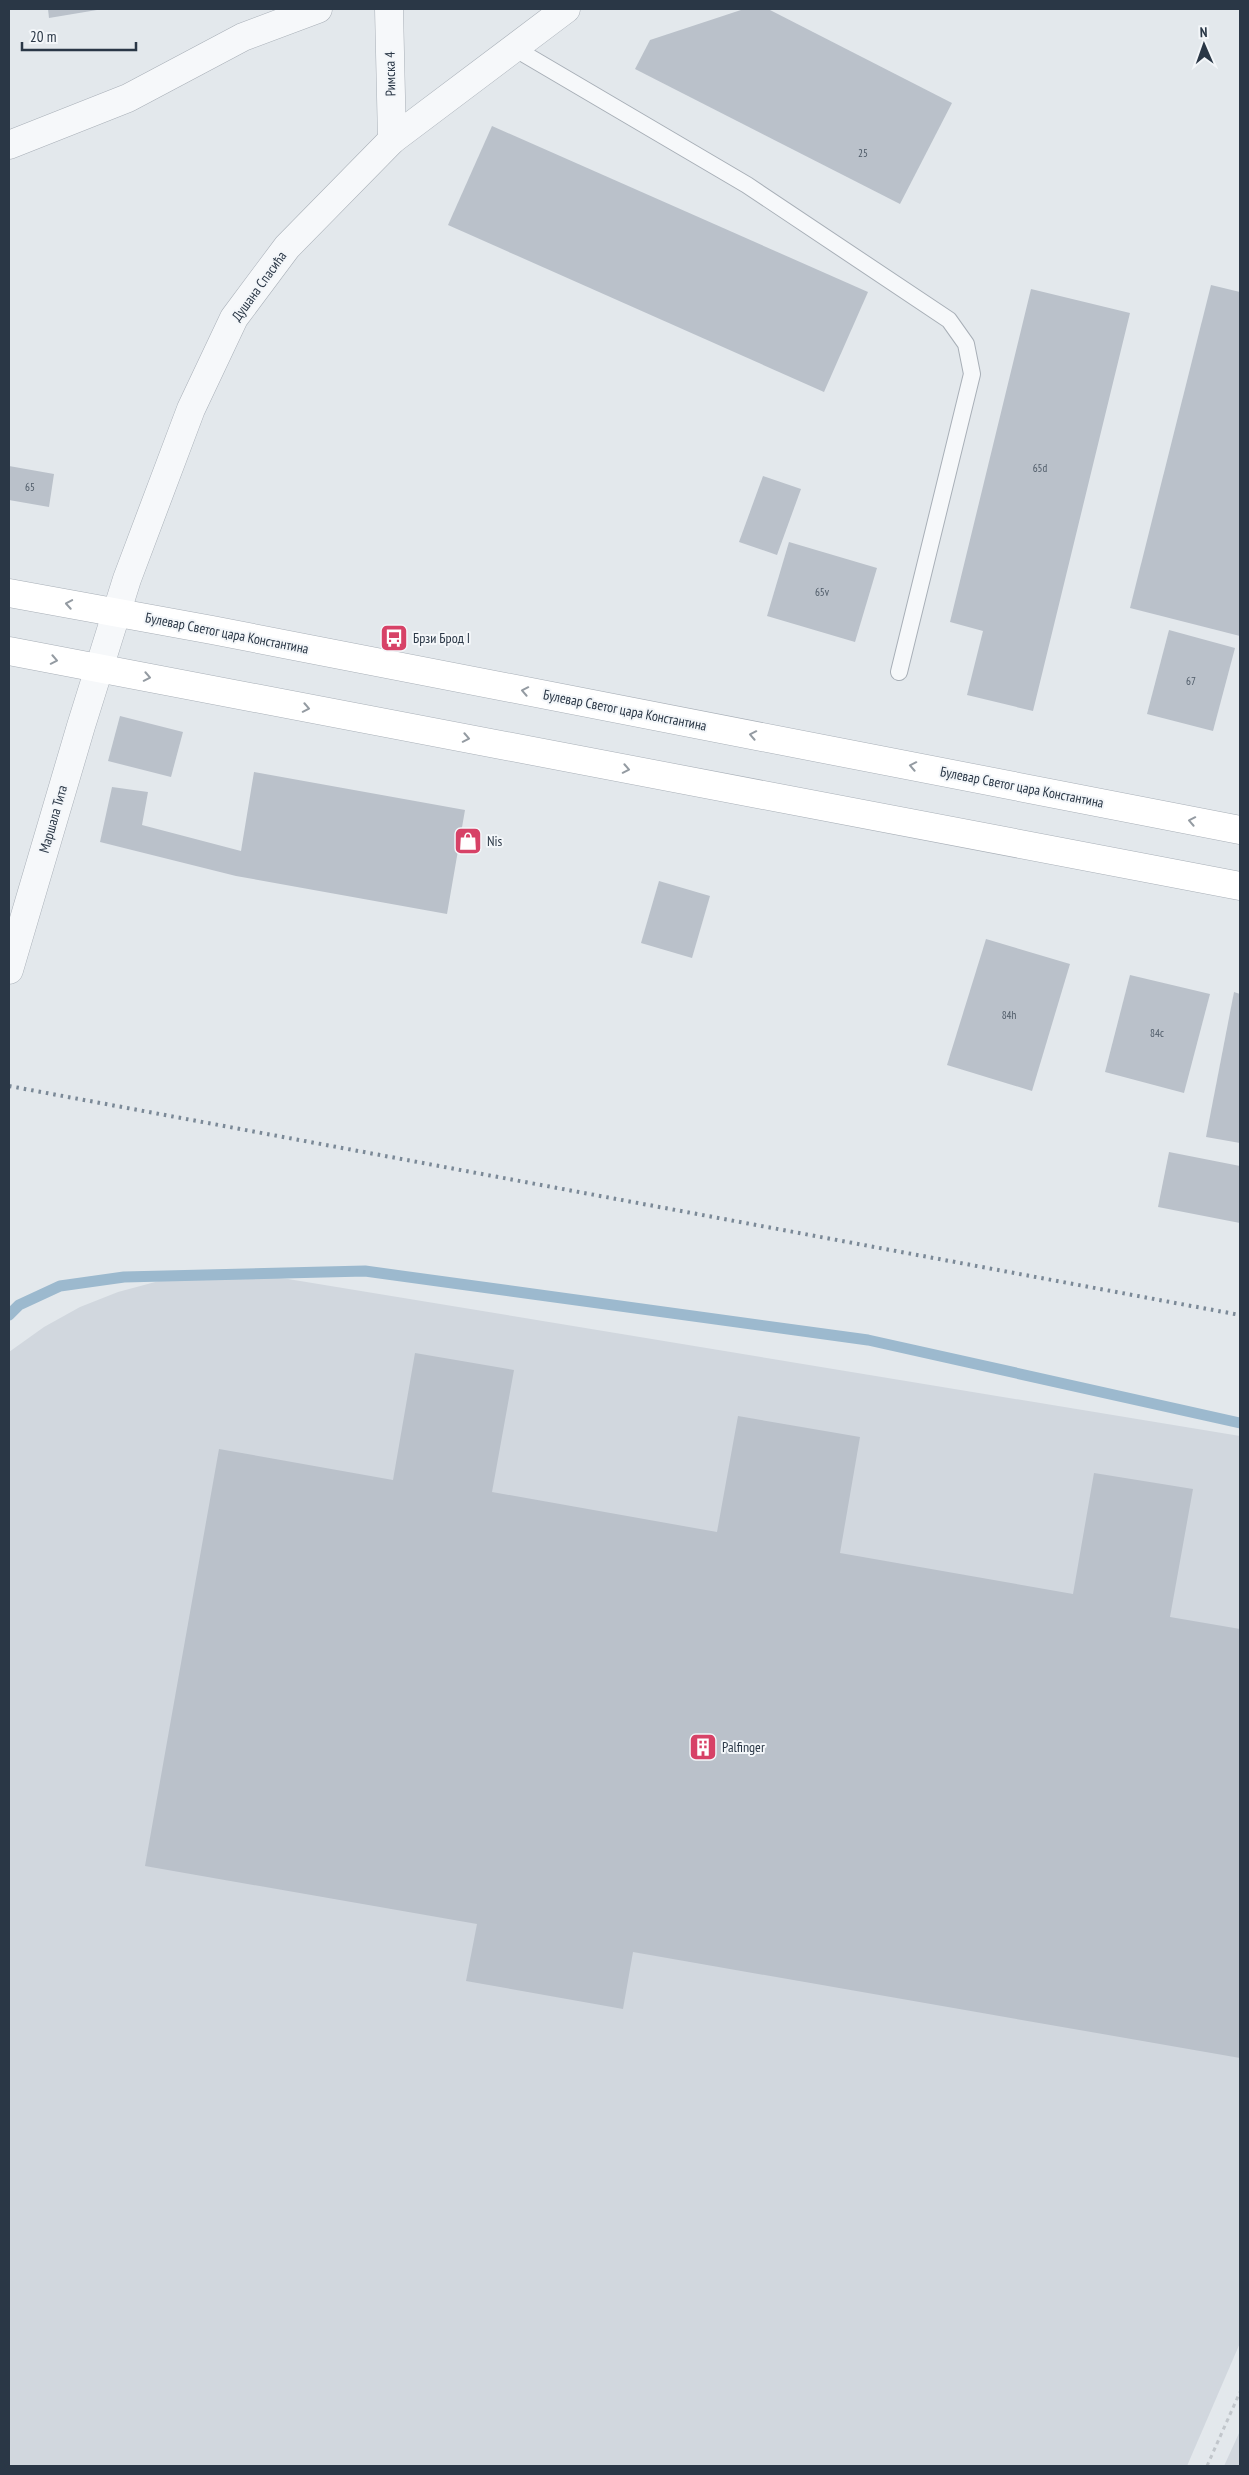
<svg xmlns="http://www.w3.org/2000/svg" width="1249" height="2475" viewBox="0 0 1249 2475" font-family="'PT Sans Narrow',sans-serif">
<rect width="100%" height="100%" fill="#e3e8ec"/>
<g fill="#d1d7de">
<path d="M245 1275 288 1279 1240 1436V2343L1187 2466H9V1352L44 1327 80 1307 118 1292 159 1281 202 1276Z"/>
<path d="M1240 2431V2466H1224Z"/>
</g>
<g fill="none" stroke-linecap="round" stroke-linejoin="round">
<path stroke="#9cb9ce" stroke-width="11" d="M9 1315 19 1305 60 1286 124 1277 365 1271 868 1340 1240 1423"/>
</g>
<g fill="#bac1ca">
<path d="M48 9H97V10L49 18Z"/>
<path d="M744 9H768L952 103 900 204 635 69 650 40Z"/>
<path d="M492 126 868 292 824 392 448 225Z"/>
<path d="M1211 285 1240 292V636L1130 608Z"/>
<path d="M1031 289 1130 313 1033 711 967 695 983 631 950 622Z"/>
<path d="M9 466 54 474 49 507 9 500Z"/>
<path d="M763 476 801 489 777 555 739 542Z"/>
<path d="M789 542 877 568 855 642 767 616Z"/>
<path d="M1169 630 1235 648 1213 731 1147 714Z"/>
<path d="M120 716 183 732 171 777 108 761Z"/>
<path d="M254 772 465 810 447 914 236 876 100 842 112 787 148 792 142 825 241 851Z"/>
<path d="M659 881 710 896 692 958 641 943Z"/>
<path d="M986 939 1070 964 1032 1091 947 1065Z"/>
<path d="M1130 975 1210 994 1184 1093 1105 1072Z"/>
<path d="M1234 992 1240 994V1143L1206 1137Z"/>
<path d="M1169 1152 1240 1166V1223L1158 1207Z"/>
<path d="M415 1353 514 1370 492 1492 717 1532 738 1416 860 1437 840 1553 1073 1594 1094 1473 1193 1489 1170 1617 1240 1629V2058L633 1952 623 2009 466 1981 477 1924 145 1866 219 1449 393 1480Z"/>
</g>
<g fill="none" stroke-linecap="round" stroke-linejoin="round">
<g stroke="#a8afb7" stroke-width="18">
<path id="service" d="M514 48 747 185 949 320 966 344 972 374 899 672"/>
</g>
<g stroke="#a8afb7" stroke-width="29">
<g id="minor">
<path d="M389 9 392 140"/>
<path d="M9 145 128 98 243 37 318 9"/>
<path d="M9 970 81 726 127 579 191 409 234 318 287 247 392 140 566 9"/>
</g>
</g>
<g stroke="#a8afb7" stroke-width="29">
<g id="secondary">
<path d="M9 593 212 630 1240 830"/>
<path d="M9 651 1240 886"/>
</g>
</g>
<path stroke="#c1c6cb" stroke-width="3" stroke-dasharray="4 4" stroke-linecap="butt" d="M1207 2466 1240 2392"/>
<use href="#service" stroke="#f6f8fa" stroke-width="16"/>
<use href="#minor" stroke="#f6f8fa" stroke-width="28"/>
<use href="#secondary" stroke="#fff" stroke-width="28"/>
<path stroke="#7b8997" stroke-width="4" stroke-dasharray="2.5 5" stroke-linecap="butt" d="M9 1086 1240 1315"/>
</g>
<defs><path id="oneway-chevron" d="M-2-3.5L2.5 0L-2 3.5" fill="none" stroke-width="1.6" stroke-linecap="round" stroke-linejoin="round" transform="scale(1.25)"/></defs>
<g stroke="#949ba2">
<use href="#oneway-chevron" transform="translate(69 604) rotate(-170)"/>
<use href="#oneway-chevron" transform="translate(54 660) rotate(11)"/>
<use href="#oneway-chevron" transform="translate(147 677) rotate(11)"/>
<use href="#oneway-chevron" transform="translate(525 691) rotate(-169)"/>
<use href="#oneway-chevron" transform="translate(306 708) rotate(11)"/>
<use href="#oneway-chevron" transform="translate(753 735) rotate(-169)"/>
<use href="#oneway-chevron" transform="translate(466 738) rotate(11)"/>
<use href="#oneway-chevron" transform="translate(913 766) rotate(-169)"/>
<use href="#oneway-chevron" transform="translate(626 769) rotate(11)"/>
<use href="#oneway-chevron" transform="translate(1192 821) rotate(-169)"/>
</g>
<defs>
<g id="bus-square" transform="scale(1.4375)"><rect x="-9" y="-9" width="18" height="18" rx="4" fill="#d74267" stroke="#f3f6f9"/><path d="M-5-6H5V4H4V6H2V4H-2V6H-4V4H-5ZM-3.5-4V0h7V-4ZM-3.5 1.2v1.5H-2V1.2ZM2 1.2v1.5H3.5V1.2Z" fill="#fff"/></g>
<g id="shop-square" transform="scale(1.4375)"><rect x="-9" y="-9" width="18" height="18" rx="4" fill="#d74267" stroke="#f3f6f9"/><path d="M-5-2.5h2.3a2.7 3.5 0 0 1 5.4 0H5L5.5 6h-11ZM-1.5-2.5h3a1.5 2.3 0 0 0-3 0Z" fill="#fff"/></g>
<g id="building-square" transform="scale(1.4375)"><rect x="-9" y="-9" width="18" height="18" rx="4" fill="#d74267" stroke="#f3f6f9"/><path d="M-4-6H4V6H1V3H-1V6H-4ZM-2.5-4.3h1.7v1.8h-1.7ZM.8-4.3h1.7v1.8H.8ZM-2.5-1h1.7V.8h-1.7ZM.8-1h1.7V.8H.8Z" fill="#fff"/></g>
</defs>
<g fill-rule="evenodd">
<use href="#bus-square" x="394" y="638"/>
<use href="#shop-square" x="468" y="841"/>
<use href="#building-square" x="703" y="1747"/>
</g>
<g text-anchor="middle" stroke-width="4" stroke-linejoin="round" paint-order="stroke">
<g font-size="11" fill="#4e5a67">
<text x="863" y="157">25</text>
<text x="1040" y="472">65d</text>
<text x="30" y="491">65</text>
<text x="822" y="596">65v</text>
<text x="1191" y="685">67</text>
<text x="1009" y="1019">84h</text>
<text x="1157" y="1037">84c</text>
</g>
<g font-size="14" fill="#2a3746" stroke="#f3f6f9">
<text transform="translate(390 74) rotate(-91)" y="5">Римска 4</text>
<text transform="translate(259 286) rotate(-54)" y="5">Душана Спасића</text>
<text transform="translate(227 633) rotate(11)" y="5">Булевар Светог цара Константина</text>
<text transform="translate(625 710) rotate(11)" y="5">Булевар Светог цара Константина</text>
<text transform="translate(1022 787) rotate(11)" y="5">Булевар Светог цара Константина</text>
<text transform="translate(53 819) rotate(-74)" y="5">Маршала Тита</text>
</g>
<g font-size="14" fill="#2a3746" stroke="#f3f6f9" text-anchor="start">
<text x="413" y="643">Брзи Брод I</text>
<text x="487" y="846">Nis</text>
<text x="722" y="1752">Palfinger</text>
</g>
</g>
<rect width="1249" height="2475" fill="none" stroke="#2a3746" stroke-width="20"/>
<g transform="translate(1204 45) rotate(358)" stroke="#f3f6f9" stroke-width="4" paint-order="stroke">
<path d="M0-4L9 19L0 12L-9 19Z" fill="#2a3746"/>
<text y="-8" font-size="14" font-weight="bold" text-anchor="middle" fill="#2a3746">N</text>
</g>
<path d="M22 42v8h114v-8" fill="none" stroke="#2a3746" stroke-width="2.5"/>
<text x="30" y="42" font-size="15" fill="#2a3746" stroke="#f3f6f9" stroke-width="4" paint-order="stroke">20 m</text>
</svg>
